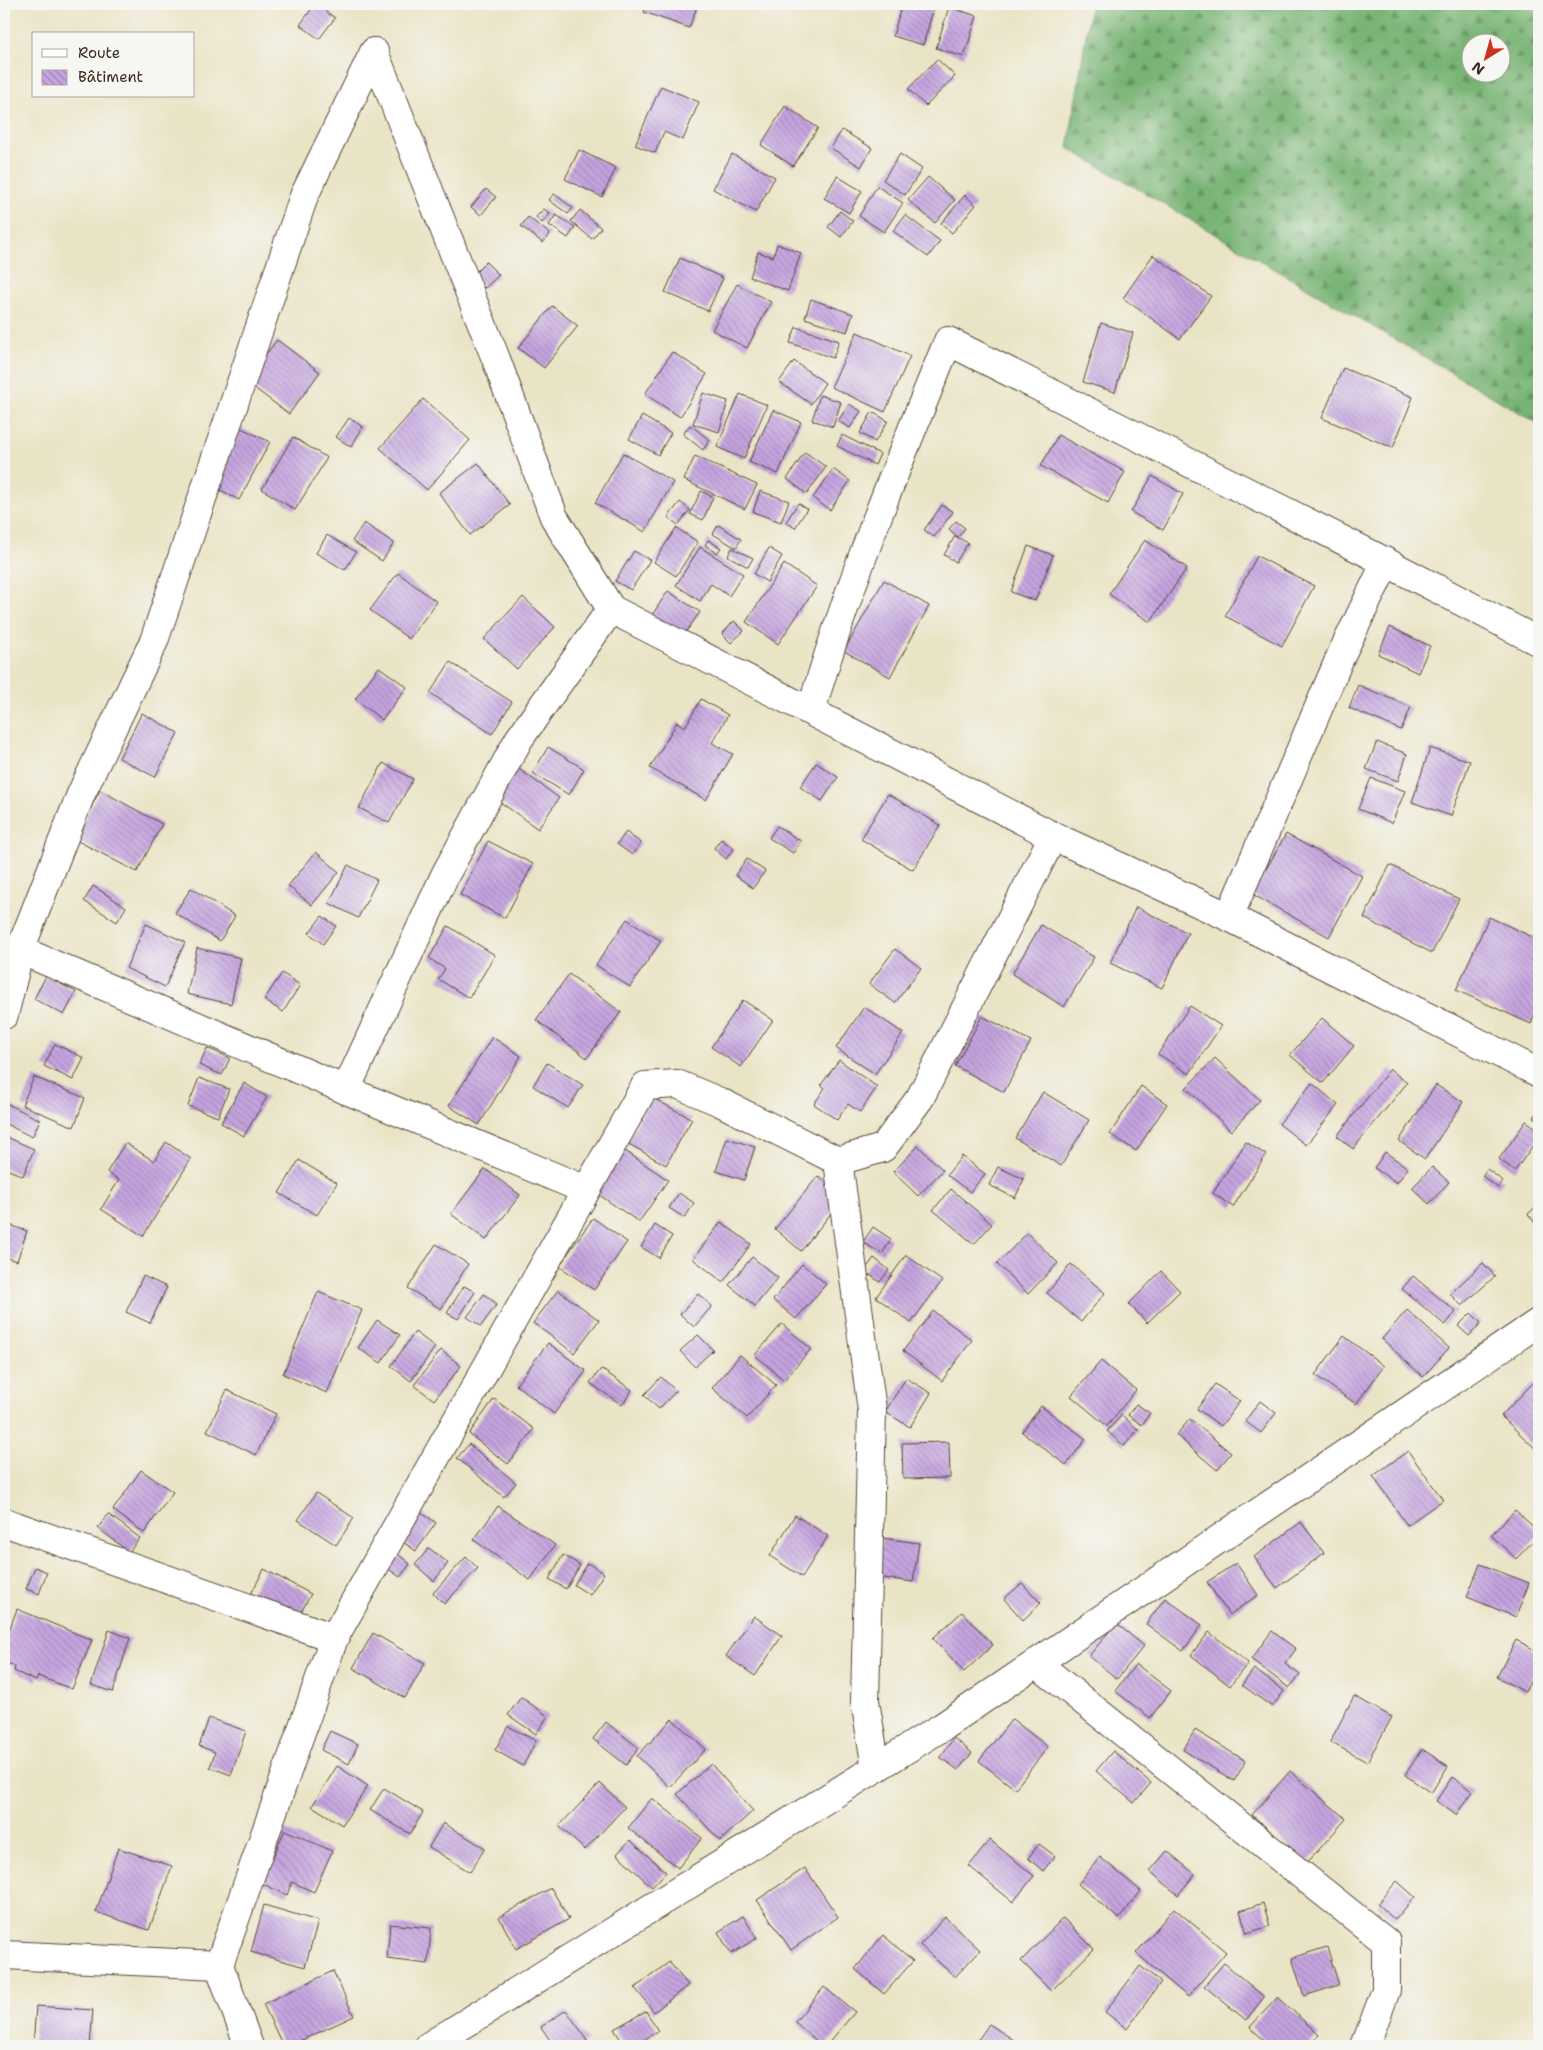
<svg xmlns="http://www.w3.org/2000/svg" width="1543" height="2050" viewBox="0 0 1543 2050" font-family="'Shantell Sans',sans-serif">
<defs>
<pattern id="forest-firs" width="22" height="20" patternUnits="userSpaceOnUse" patternTransform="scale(1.25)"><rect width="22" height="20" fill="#78b474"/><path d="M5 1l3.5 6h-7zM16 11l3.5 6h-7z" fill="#64935f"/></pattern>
<pattern id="building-back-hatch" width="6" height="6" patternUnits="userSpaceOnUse" patternTransform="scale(1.25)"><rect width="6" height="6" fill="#c5a4e0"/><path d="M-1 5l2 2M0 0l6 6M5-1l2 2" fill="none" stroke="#a186b5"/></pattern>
</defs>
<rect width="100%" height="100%" fill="#f6f6f2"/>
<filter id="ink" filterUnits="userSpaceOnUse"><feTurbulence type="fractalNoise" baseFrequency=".02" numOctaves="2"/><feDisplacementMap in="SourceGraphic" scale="10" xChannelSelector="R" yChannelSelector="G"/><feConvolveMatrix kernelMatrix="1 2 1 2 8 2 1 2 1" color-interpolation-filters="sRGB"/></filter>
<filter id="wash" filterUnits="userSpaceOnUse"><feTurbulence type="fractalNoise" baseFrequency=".0096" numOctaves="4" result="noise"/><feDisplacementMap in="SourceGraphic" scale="20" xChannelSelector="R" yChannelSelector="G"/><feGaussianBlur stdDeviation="1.12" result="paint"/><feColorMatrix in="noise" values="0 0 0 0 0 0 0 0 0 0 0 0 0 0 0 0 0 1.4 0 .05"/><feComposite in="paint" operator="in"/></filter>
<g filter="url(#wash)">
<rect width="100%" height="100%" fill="#eae4c6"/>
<path fill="url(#forest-firs)" stroke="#5a6f49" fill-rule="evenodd" d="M1091 4H1539V424L1068 148ZM1470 42H1500V72H1470Z"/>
<g id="blocks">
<g fill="url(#building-back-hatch)">
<path d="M315 4 335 18 319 39 300 25Z"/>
<path d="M647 4H698L689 28 644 12Z"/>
<path d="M902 4H935L923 45 893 36Z"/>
<path d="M949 7 977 16 964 57 936 48Z"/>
<path d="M937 59 955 76 926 106 908 89Z"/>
<path d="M661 86 699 102 683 140 664 132 655 153 635 145Z"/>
<path d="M785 106 818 128 793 166 761 145Z"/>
<path d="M842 130 872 148 861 167 831 148Z"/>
<path d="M579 150 616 168 602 197 565 179Z"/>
<path d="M732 154 775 177 756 212 713 189Z"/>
<path d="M900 154 922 169 905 195 883 180Z"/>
<path d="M837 176 862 191 849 213 824 198Z"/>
<path d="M928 177 955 200 935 223 908 200Z"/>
<path d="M877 186 903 203 884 232 859 216Z"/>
<path d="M486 189 496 197 481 215 471 207Z"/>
<path d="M554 194 573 208 568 214 549 200Z"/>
<path d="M965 195 976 205 952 233 941 223Z"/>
<path d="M544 209 550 214 542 223 536 217Z"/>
<path d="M580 210 601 228 592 239 571 221Z"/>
<path d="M840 211 853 221 841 237 828 227Z"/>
<path d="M556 215 575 227 568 238 549 225Z"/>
<path d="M905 215 940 241 928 257 893 231Z"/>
<path d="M528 217 550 234 543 243 521 226Z"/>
<path d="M777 244 801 253 788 291 750 277 758 252 773 257Z"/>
<path d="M1153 255 1211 296 1180 339 1123 298Z"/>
<path d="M680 258 723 278 708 311 665 292Z"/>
<path d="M486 262 499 275 485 288 473 275Z"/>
<path d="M737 284 771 302 747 348 712 330Z"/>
<path d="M811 299 853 314 847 332 805 318Z"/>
<path d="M552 306 578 326 544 368 518 348Z"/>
<path d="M1101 323 1133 333 1115 392 1083 382Z"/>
<path d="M796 327 839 341 833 358 790 343Z"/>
<path d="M857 332 910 356 885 412 831 387Z"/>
<path d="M277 340 320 372 289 414 245 381Z"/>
<path d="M672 352 707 374 680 417 645 394Z"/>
<path d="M794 361 825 383 811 404 779 382Z"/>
<path d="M1343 368 1413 397 1393 448 1322 418Z"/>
<path d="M703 393 728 401 719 432 693 424Z"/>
<path d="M740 394 767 405 744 459 717 447Z"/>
<path d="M820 395 841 402 833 427 812 420Z"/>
<path d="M423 399 470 440 427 490 380 448Z"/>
<path d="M849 404 861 411 850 428 838 421Z"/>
<path d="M773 410 801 422 778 474 749 462Z"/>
<path d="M872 412 888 421 875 442 860 433Z"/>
<path d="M642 416 671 433 658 455 629 439Z"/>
<path d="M349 418 363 427 351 447 336 437Z"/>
<path d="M690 425 710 440 703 450 683 434Z"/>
<path d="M241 428 270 442 239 500 211 485Z"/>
<path d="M842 435 880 454 875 465 837 446Z"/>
<path d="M1058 435 1125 472 1108 503 1041 466Z"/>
<path d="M293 437 327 458 295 510 262 489Z"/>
<path d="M805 452 826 467 807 494 787 479Z"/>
<path d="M623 453 673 482 645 532 595 503Z"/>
<path d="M695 456 757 485 745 509 684 480Z"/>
<path d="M478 463 510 505 470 535 439 493Z"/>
<path d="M833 469 850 481 830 510 813 498Z"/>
<path d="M1152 476 1183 494 1163 530 1131 512Z"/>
<path d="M701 491 713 497 703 520 690 514Z"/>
<path d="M760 491 789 501 781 522 753 512Z"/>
<path d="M680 502 690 510 678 525 668 517Z"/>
<path d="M798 503 807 509 795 528 786 522Z"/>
<path d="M942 505 953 512 934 537 924 530Z"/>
<path d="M956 521 965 528 958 537 949 529Z"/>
<path d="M364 523 394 543 382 561 352 541Z"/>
<path d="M718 525 741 539 736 548 713 534Z"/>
<path d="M676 528 698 542 676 576 654 562Z"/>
<path d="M327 535 356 552 345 570 316 553Z"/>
<path d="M955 536 968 543 956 562 944 555Z"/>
<path d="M708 540 721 548 717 553 705 545Z"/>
<path d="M1145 540 1187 568 1150 622 1109 594Z"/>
<path d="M1028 546 1053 555 1035 601 1011 592Z"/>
<path d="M700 547 743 574 729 596 711 584 700 601 676 585Z"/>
<path d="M732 548 753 558 748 567 728 556Z"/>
<path d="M769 548 782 556 767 582 754 574Z"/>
<path d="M634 551 650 560 631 590 615 581Z"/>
<path d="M1257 556 1314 586 1282 646 1225 616Z"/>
<path d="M784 564 817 586 778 644 746 622Z"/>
<path d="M398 573 437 602 409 639 370 610Z"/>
<path d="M884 580 929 606 890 677 844 651Z"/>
<path d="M668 591 700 612 681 639 650 618Z"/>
<path d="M523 597 555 627 517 669 484 639Z"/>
<path d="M734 621 744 631 731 643 722 634Z"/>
<path d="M1390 627 1430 646 1418 673 1378 654Z"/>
<path d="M450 662 512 702 492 734 430 693Z"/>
<path d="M379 667 407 687 382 720 355 699Z"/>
<path d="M1358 685 1411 707 1401 730 1349 708Z"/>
<path d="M701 699 728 715 712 743 733 754 706 800 650 768 677 722 685 727Z"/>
<path d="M142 713 178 733 155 777 119 758Z"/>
<path d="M1377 742 1407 754 1398 781 1366 769Z"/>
<path d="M548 747 584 769 569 795 533 773Z"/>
<path d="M1430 748 1470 761 1451 816 1412 802Z"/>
<path d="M383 763 413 779 389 823 359 808Z"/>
<path d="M816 763 838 777 822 801 800 787Z"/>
<path d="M515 766 559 798 538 829 493 797Z"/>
<path d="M1371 778 1405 791 1392 823 1358 809Z"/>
<path d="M100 790 162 824 137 872 74 839Z"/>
<path d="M888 794 940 825 913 870 861 839Z"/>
<path d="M777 826 801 841 793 853 769 838Z"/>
<path d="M626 832 641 843 632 855 617 844Z"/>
<path d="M1286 834 1362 876 1329 937 1252 894Z"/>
<path d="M721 839 734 849 726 859 714 848Z"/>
<path d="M488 841 533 864 505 918 460 895Z"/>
<path d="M316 852 339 872 312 905 288 886Z"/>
<path d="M747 859 765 871 753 888 735 875Z"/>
<path d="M348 865 377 880 358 918 329 903Z"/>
<path d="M1390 865 1459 899 1432 953 1364 918Z"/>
<path d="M93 886 126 907 117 922 84 901Z"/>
<path d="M191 888 235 916 220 941 175 913Z"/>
<path d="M1136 907 1188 933 1162 988 1110 963Z"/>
<path d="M322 916 336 926 323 944 309 933Z"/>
<path d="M1489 917 1539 940V1005L1531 1024 1456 990Z"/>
<path d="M627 919 661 941 630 987 596 965Z"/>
<path d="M146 924 185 942 165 987 126 968Z"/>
<path d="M1041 925 1094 957 1064 1007 1012 974Z"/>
<path d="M448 926 495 955 469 998 438 979 445 969 429 958Z"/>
<path d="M197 948 241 958 231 1004 187 994Z"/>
<path d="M895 949 921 968 895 1003 869 984Z"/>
<path d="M282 973 300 985 283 1012 264 1000Z"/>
<path d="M569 974 621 1012 587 1058 536 1020Z"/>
<path d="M46 976 76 992 64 1015 34 999Z"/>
<path d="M743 1000 773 1020 741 1067 711 1047Z"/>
<path d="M1190 1006 1221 1026 1189 1074 1158 1054Z"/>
<path d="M864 1007 903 1033 875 1074 836 1048Z"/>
<path d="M982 1016 1031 1041 1004 1092 955 1066Z"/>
<path d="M1322 1018 1354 1046 1323 1083 1290 1055Z"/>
<path d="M492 1037 521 1056 479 1125 449 1106Z"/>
<path d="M55 1044 84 1058 73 1080 44 1066Z"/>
<path d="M207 1048 230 1058 222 1075 199 1065Z"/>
<path d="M1215 1058 1260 1100 1231 1131 1186 1088Z"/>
<path d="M839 1060 877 1087 860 1112 848 1104 837 1120 814 1104 825 1088 821 1085Z"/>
<path d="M547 1063 583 1085 568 1108 533 1086Z"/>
<path d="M1390 1069 1407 1083 1353 1149 1337 1136Z"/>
<path d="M34 1077 85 1098 74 1127 22 1105Z"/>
<path d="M199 1078 229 1089 218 1117 188 1106Z"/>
<path d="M244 1083 267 1097 244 1136 221 1123Z"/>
<path d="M1312 1083 1338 1105 1306 1145 1279 1124Z"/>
<path d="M1436 1085 1463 1102 1425 1159 1399 1141Z"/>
<path d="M1141 1086 1167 1104 1136 1151 1110 1134Z"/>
<path d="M1043 1092 1089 1120 1061 1166 1015 1138Z"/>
<path d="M651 1097 692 1119 666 1165 627 1143Z"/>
<path d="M4 1102 40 1120 32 1137 4 1123Z"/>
<path d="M1539 1110V1120L1534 1117Z"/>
<path d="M1526 1121 1539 1130V1137L1515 1171 1499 1159Z"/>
<path d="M4 1136 34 1149 23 1176 4 1168Z"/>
<path d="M727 1138 755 1147 744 1180 716 1171Z"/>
<path d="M166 1142 191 1159 143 1236 101 1209 119 1180 107 1172 125 1143 154 1161Z"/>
<path d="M1246 1142 1266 1155 1233 1207 1213 1193Z"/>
<path d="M918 1146 943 1170 918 1196 893 1172Z"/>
<path d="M621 1148 668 1180 639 1222 592 1190Z"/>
<path d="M1385 1152 1408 1168 1397 1183 1374 1168Z"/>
<path d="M962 1156 985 1174 970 1192 947 1175Z"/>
<path d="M299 1160 337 1183 317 1215 279 1193Z"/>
<path d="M998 1167 1024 1179 1015 1198 989 1185Z"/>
<path d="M1432 1167 1449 1182 1429 1204 1412 1188Z"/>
<path d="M485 1169 520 1195 486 1240 451 1214Z"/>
<path d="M1487 1169 1503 1181 1498 1188 1482 1176Z"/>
<path d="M818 1176 844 1197 801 1251 775 1229Z"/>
<path d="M951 1189 992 1224 974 1244 933 1210Z"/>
<path d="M679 1193 694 1203 685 1218 669 1208Z"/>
<path d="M1539 1204V1228L1528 1214Z"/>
<path d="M593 1218 627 1242 594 1290 559 1266Z"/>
<path d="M721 1222 751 1244 723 1282 693 1259Z"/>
<path d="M4 1223 27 1231 17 1261 4 1257Z"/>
<path d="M655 1225 672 1236 659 1258 641 1247Z"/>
<path d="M873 1227 891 1239 882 1254 863 1242Z"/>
<path d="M1027 1233 1058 1263 1028 1294 997 1264Z"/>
<path d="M436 1244 468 1264 441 1309 408 1288Z"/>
<path d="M906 1255 942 1281 911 1323 876 1297Z"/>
<path d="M752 1257 778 1278 755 1306 729 1285Z"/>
<path d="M874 1258 889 1270 880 1282 864 1271Z"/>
<path d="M1483 1263 1495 1276 1462 1306 1450 1294Z"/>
<path d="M802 1264 826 1284 796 1319 773 1300Z"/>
<path d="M1071 1264 1105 1293 1081 1322 1047 1293Z"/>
<path d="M1161 1271 1180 1291 1147 1323 1129 1304Z"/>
<path d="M143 1276 167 1287 150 1323 126 1312Z"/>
<path d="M1413 1276 1456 1312 1445 1325 1402 1289Z"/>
<path d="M464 1286 475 1292 458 1319 447 1313Z"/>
<path d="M558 1290 599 1320 574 1353 533 1323Z"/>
<path d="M318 1292 362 1310 327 1393 283 1374Z"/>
<path d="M484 1294 497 1304 481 1326 467 1317Z"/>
<path d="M698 1294 712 1306 694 1327 680 1314Z"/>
<path d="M1407 1310 1449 1348 1423 1377 1382 1339Z"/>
<path d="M933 1311 972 1340 942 1381 903 1351Z"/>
<path d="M1471 1313 1481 1323 1469 1336 1458 1326Z"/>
<path d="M377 1320 400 1335 381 1363 358 1348Z"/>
<path d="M782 1324 811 1349 784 1380 755 1355Z"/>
<path d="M415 1332 435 1347 411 1381 391 1366Z"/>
<path d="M698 1335 713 1350 695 1367 680 1351Z"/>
<path d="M1344 1336 1384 1366 1356 1404 1315 1375Z"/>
<path d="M548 1343 586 1371 554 1414 516 1385Z"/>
<path d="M441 1350 461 1366 434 1400 414 1385Z"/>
<path d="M740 1355 776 1385 747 1418 712 1388Z"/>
<path d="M1101 1361 1136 1390 1107 1426 1071 1396Z"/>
<path d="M601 1369 632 1390 622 1405 590 1383Z"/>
<path d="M661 1377 676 1391 659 1409 644 1395Z"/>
<path d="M906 1378 931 1393 910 1427 885 1412Z"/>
<path d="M1534 1382 1539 1387V1452L1501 1416Z"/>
<path d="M1215 1384 1240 1401 1221 1426 1197 1409Z"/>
<path d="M227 1390 276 1414 256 1455 207 1431Z"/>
<path d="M494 1399 534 1429 508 1464 469 1434Z"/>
<path d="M1260 1401 1276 1413 1261 1433 1245 1421Z"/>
<path d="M1136 1404 1150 1413 1142 1425 1128 1415Z"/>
<path d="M1041 1406 1086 1439 1066 1465 1022 1432Z"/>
<path d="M1122 1415 1138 1430 1124 1446 1107 1431Z"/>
<path d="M1190 1419 1231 1453 1217 1470 1176 1435Z"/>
<path d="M949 1442 950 1478 903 1479 902 1443Z"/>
<path d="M469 1444 516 1483 504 1497 457 1458Z"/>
<path d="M1408 1451 1443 1500 1407 1525 1373 1476Z"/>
<path d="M141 1470 173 1492 144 1533 113 1510Z"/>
<path d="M316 1493 354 1518 336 1545 298 1520Z"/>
<path d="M498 1506 555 1545 530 1580 474 1540Z"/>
<path d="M1515 1510 1539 1532V1535L1516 1559 1491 1535Z"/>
<path d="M421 1512 436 1523 416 1551 400 1540Z"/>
<path d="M108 1514 140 1538 129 1552 98 1528Z"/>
<path d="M795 1515 828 1536 802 1577 770 1556Z"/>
<path d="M1301 1522 1324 1553 1277 1588 1254 1557Z"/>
<path d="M882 1538 919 1543 913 1582 877 1577Z"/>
<path d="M429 1548 448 1563 434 1581 415 1565Z"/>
<path d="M398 1554 410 1564 400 1577 387 1568Z"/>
<path d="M563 1555 580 1565 566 1589 549 1579Z"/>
<path d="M466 1557 478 1568 444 1604 433 1593Z"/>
<path d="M587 1563 604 1573 590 1595 574 1585Z"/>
<path d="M1236 1563 1258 1595 1229 1615 1207 1582Z"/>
<path d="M1480 1564 1529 1583 1516 1617 1467 1597Z"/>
<path d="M35 1567 47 1572 39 1594 26 1589Z"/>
<path d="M264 1569 311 1594 296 1621 250 1596Z"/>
<path d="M1022 1583 1041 1603 1023 1620 1004 1599Z"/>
<path d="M1165 1598 1202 1625 1183 1651 1146 1624Z"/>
<path d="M17 1609 92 1640 72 1689 38 1676 36 1681 14 1671 15 1666 4 1662V1644Z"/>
<path d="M962 1612 993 1645 964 1672 933 1638Z"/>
<path d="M754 1616 782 1636 755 1676 726 1656Z"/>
<path d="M1116 1623 1144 1646 1117 1679 1089 1656Z"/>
<path d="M109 1630 130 1638 113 1692 91 1685Z"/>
<path d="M1272 1631 1296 1649 1285 1664 1300 1675 1289 1688 1251 1659Z"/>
<path d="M1209 1632 1248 1663 1230 1686 1191 1655Z"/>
<path d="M373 1633 425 1663 405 1698 353 1668Z"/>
<path d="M1516 1640 1539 1652V1665L1525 1692 1497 1677Z"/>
<path d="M1136 1664 1171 1691 1150 1718 1115 1691Z"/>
<path d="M1254 1669 1284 1691 1272 1707 1242 1685Z"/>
<path d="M1354 1696 1392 1717 1367 1762 1330 1742Z"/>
<path d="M521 1697 548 1716 536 1734 508 1715Z"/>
<path d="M209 1718 246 1731 231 1775 210 1767 215 1752 199 1746Z"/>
<path d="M672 1719 706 1749 670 1787 637 1756Z"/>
<path d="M1012 1719 1048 1747 1015 1789 979 1761Z"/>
<path d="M606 1722 639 1748 626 1765 593 1739Z"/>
<path d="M508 1726 536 1741 523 1766 495 1750Z"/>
<path d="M1195 1730 1246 1761 1234 1781 1183 1750Z"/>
<path d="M330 1731 358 1744 349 1764 321 1750Z"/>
<path d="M954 1738 972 1753 958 1770 940 1757Z"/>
<path d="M1422 1749 1448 1766 1431 1793 1405 1775Z"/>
<path d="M1113 1751 1151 1783 1134 1803 1096 1771Z"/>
<path d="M711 1764 753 1811 720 1841 677 1794Z"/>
<path d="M337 1766 368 1786 342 1825 312 1806Z"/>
<path d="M1290 1771 1346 1819 1307 1863 1252 1815Z"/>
<path d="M1452 1777 1472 1791 1456 1815 1436 1801Z"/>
<path d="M600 1783 625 1807 585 1850 559 1826Z"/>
<path d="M384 1788 423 1812 410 1834 370 1810Z"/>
<path d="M652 1798 702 1838 678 1868 628 1828Z"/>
<path d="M443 1823 485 1848 470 1872 429 1847Z"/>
<path d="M285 1830 332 1851 314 1892 292 1882 287 1895 261 1883Z"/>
<path d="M630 1840 666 1872 652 1887 617 1854Z"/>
<path d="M990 1840 1034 1876 1013 1902 969 1866Z"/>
<path d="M1039 1844 1055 1856 1043 1871 1028 1858Z"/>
<path d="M118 1848 172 1866 149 1930 96 1912Z"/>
<path d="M1167 1851 1195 1874 1178 1895 1150 1871Z"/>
<path d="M1100 1857 1141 1891 1119 1919 1078 1884Z"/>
<path d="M805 1868 838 1917 791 1950 757 1900Z"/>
<path d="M1397 1881 1415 1897 1395 1920 1377 1904Z"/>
<path d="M551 1888 569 1919 516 1949 499 1917Z"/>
<path d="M1263 1903 1270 1926 1247 1933 1240 1911Z"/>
<path d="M264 1905 318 1921 305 1967 251 1952Z"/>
<path d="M1174 1908 1226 1952 1188 1997 1136 1953Z"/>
<path d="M743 1916 757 1938 731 1954 718 1932Z"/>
<path d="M945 1917 980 1950 955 1977 920 1945Z"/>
<path d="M1063 1918 1094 1949 1051 1991 1021 1961Z"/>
<path d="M390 1924 431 1928 428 1964 387 1959Z"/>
<path d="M883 1935 913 1961 884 1994 855 1969Z"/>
<path d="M1327 1947 1339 1985 1304 1996 1292 1958Z"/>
<path d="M669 1962 688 1985 654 2012 635 1988Z"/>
<path d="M1224 1963 1264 1997 1246 2020 1204 1986Z"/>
<path d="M1140 1966 1161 1982 1127 2029 1105 2012Z"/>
<path d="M333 1971 354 2016 289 2046H283L263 2004Z"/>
<path d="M824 1987 855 2012 826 2046H823L795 2022Z"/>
<path d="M1278 1997 1319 2035 1308 2046H1270L1250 2027Z"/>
<path d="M36 2006 93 2010 90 2046H33Z"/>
<path d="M566 2010 588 2041 580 2046H554L541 2027Z"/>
<path d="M646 2011 658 2031 634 2046H625L614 2029Z"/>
<path d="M989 2024 1023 2046H974Z"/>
</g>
</g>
</g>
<g filter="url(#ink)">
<use href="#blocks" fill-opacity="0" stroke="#554637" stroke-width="1"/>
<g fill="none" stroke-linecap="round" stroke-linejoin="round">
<g stroke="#554637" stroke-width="30">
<g id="street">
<path d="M374 52 496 359 554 517 611 609 1053 836 1229 917 1539 1073"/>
<path d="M811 711C848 585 898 463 948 341L1386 562 1539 642"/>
<path d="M1229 917 1342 653 1386 562"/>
<path d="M20 950 346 1090 586 1190"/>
<path d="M4 1015 20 950 81 794 154 641 304 196 374 52"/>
<path d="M346 1090 445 875 519 739 611 609"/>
<path d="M838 1161 872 1410 865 1701 876 1768"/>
<path d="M4 1522 334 1638"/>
<path d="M1036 1663 1386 1942V1990L1365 2046"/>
<path d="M4 1955 219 1965"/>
<path d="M249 2046 219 1965 334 1638 645 1086 677 1084 720 1102 838 1161 883 1148 920 1098 1053 836"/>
<path d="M429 2046 942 1727 1539 1322"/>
</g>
</g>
<use href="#street" stroke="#fff" stroke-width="28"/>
</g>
</g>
<rect width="1543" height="2050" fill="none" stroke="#f6f6f2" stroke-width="20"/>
<rect x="32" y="32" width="162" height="65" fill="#f6f6f2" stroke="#aba49d"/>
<rect x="42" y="49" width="25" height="8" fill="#ffffff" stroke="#aba49d"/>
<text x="78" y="58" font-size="15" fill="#3b2a1e">Route</text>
<rect x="42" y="70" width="25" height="15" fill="url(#building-back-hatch)" stroke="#aba49d"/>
<text x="78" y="82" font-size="15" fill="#3b2a1e">Bâtiment</text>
<g transform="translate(1486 58) rotate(217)"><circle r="24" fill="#f6f6f2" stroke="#aba49d"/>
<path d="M0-4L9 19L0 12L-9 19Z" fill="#c8321e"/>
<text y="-8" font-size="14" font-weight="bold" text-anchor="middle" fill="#3b2a1e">N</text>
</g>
</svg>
